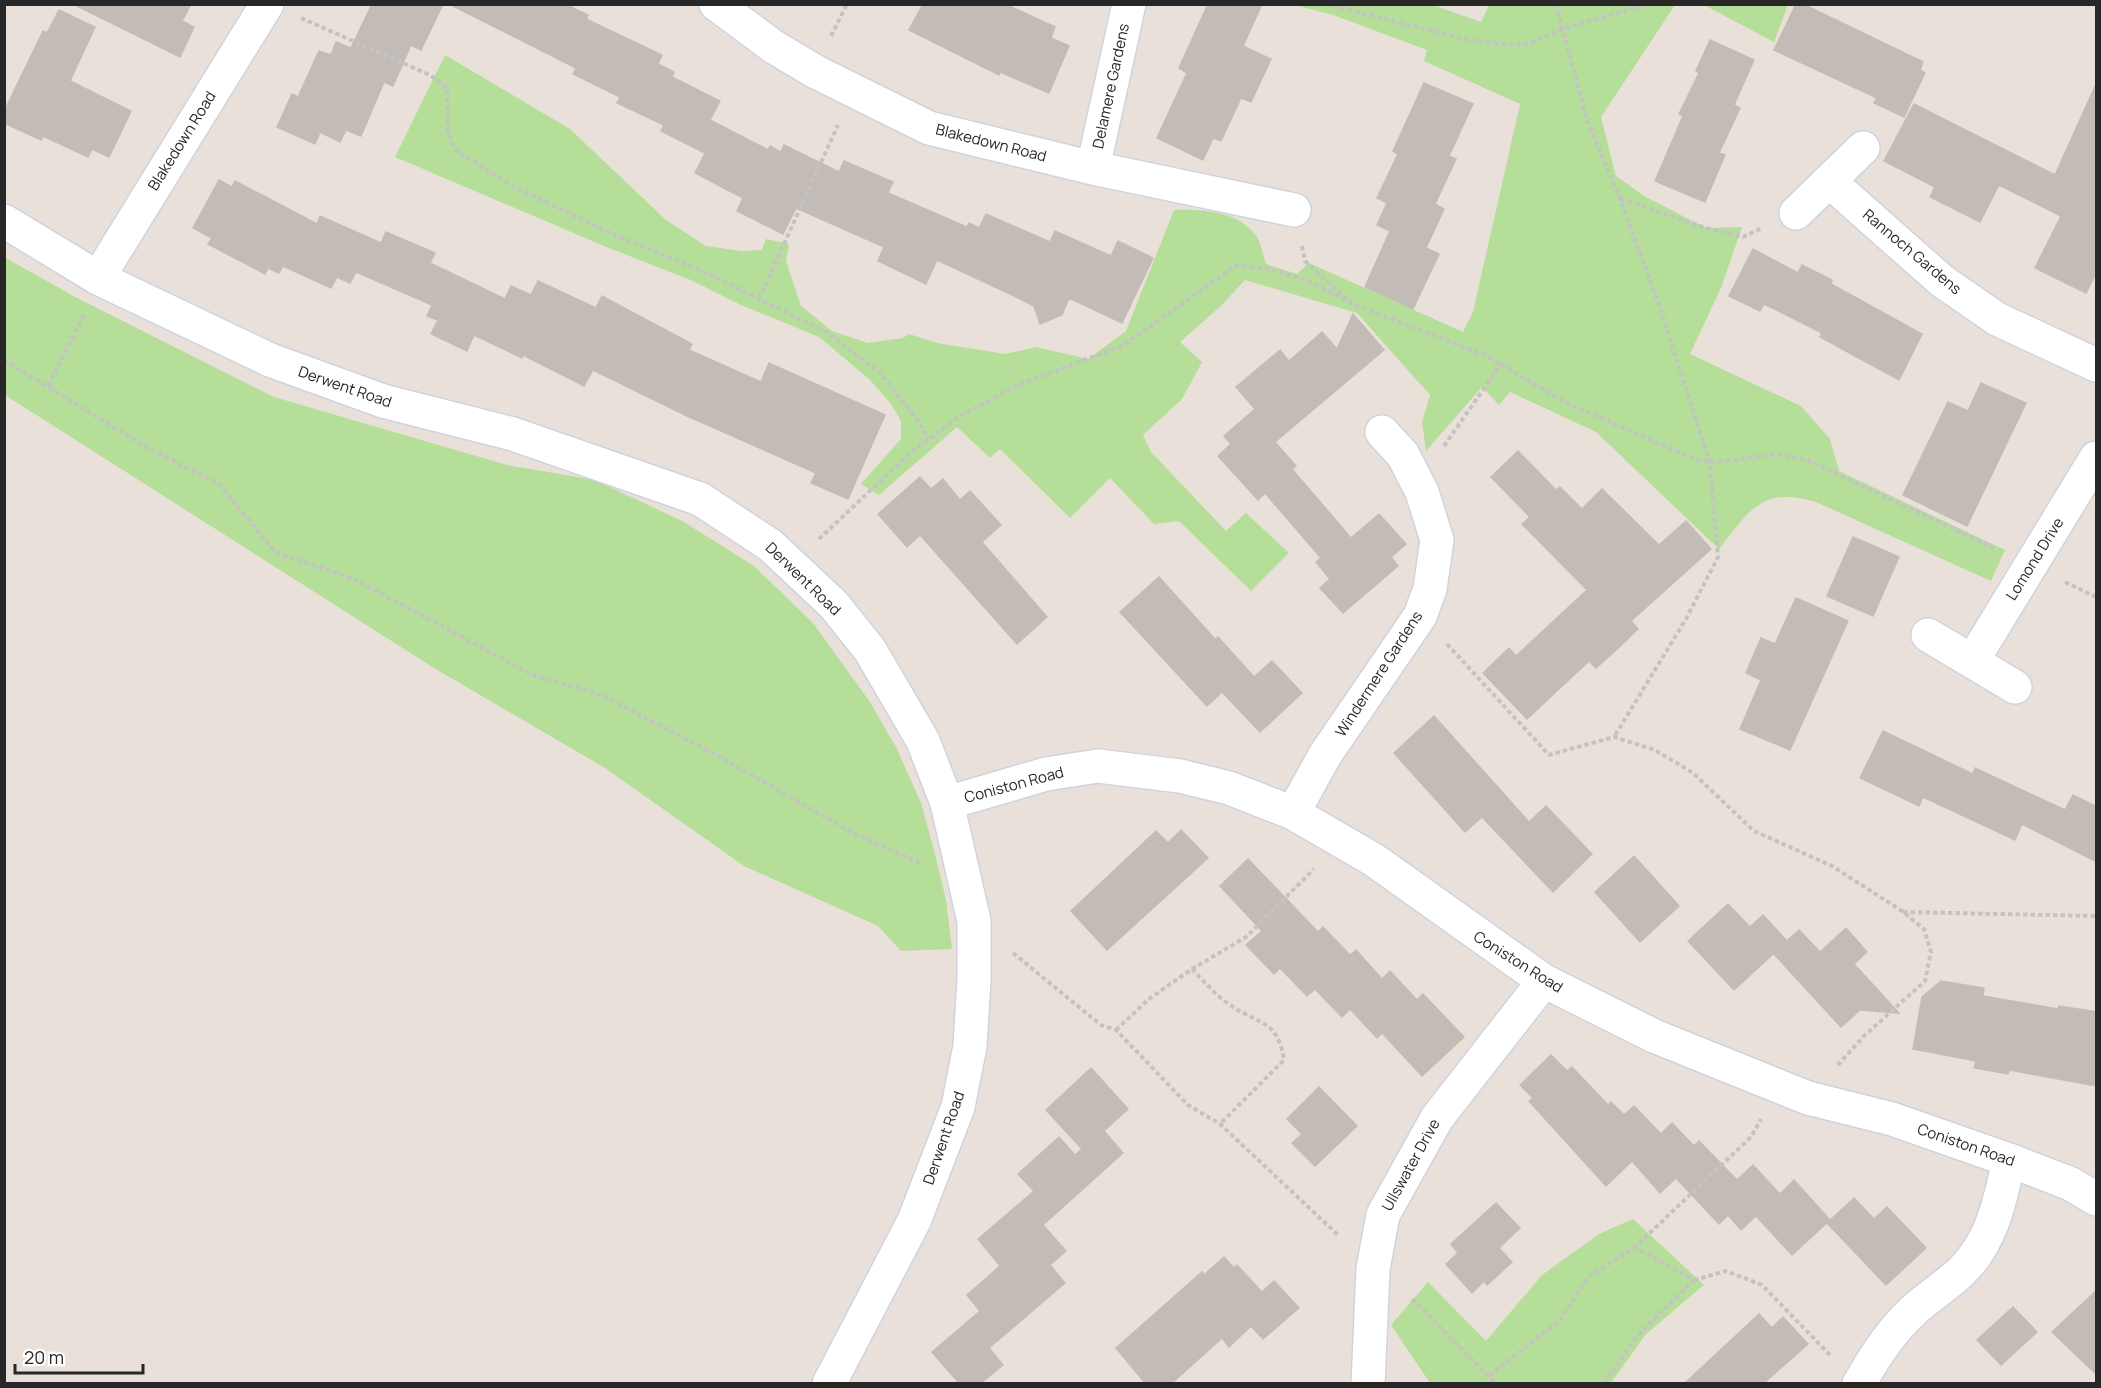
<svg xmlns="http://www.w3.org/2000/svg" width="2101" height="1388" viewBox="0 0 2101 1388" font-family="Manrope,sans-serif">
<rect width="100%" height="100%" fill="#e9e1d9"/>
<g fill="#b5de98">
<path d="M1295 5H1433L1481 22 1489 5H1675L1601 117 1616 176 1644 196 1706 228 1742 227 1721 288 1690 354 1801 406 1830 439 1839 471 2005 550 1991 581 1816 502C1762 486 1750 510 1719 549L1596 432 1510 392 1499 405 1482 387 1426 451 1422 422 1430 395 1357 313 1245 280 1222 305 1180 342 1202 362 1182 399 1143 435 1151 452 1226 531 1246 513 1289 553 1251 591 1179 521 1154 524 1110 478 1070 518 1000 449 990 458 957 427 879 495 861 484 901 439V421L892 405 869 379 819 337 741 305 693 281 604 246 395 157 445 55 570 129 666 220 706 246 742 251 762 250 766 239 789 244 786 261 801 306 832 331 868 343 903 338 909 334 937 343 1005 354 1036 347 1088 359 1126 331 1174 210C1201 209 1240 211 1257 237 1261 244 1263 255 1266 264L1297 274 1309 263 1463 332 1473 312 1520 104 1424 61 1427 50 1333 15Z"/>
<path d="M1704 5H1788L1774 42Z"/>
<path d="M4 257 79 299 274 397 507 465 595 480 684 522 754 566 813 623 870 702 897 749 921 803 934 850 946 900 952 949 901 951 878 926 744 866 605 768 434 668 5 395Z"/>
<path d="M1633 1219 1704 1285 1646 1334 1611 1383H1430L1391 1325 1428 1282 1486 1341 1542 1275 1599 1234Z"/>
</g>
<g fill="#c2bbb6" stroke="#c4bdb4" stroke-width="1.5">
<path d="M73 4H191L182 21 194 27 180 57Z"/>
<path d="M372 4H443L421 50 411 45 393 86 384 82 361 136 346 130 340 142 320 132 315 144 277 127 292 94 298 97 319 51 331 55 336 42 351 48Z"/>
<path d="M449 4H565L588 15 586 19 662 55 658 64 674 72 672 77 720 101 710 120 768 150 770 146 781 152 784 145 839 172 844 161 893 182 888 193 967 227 969 223 979 228 986 214 1050 242 1055 231 1111 256 1118 241 1153 258 1122 323 1069 298 1062 315 1040 324 1034 306 1010 294 937 260 926 284 878 261 884 247 796 208 783 234 737 211 743 198 695 173 705 153 661 131 664 125 617 103 620 97 573 74 576 68Z"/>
<path d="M923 4H1005L1055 27 1051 38 1069 46 1049 93 1000 72 999 75 909 30Z"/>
<path d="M1208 4H1262L1243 46 1271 59 1251 102 1241 98 1221 141 1213 138 1203 160 1157 138 1187 73 1179 68Z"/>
<path d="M1796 4H1803L1923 62 1920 70 1925 73 1904 117 1874 103 1877 98 1774 50Z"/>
<path d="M59 10 95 27 70 81 131 111 109 157 92 149 88 157 43 136 41 140 4 123V112L43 31 47 33Z"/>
<path d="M1710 40 1754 60 1734 105 1740 108 1719 153 1725 155 1705 202 1655 181 1683 116 1679 114 1699 73 1696 71Z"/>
<path d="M2097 82V271L2086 293 2035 268 2061 216 1999 185 1980 222 1930 197 1935 187 1884 161 1914 104 2055 175Z"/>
<path d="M1424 83 1473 104 1449 156 1456 159 1435 204 1444 209 1426 248 1439 254 1413 309 1365 287 1390 231 1377 225 1387 203 1377 198 1398 154 1393 151Z"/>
<path d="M219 180 232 187 235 181 317 224 320 216 381 243 386 232 435 253 430 263 505 299 511 286 531 295 538 281 596 308 602 296 692 344 689 350 761 382 769 363 885 415 848 499 811 483 816 473 687 416 593 370 584 386 523 355 522 358 474 335 467 351 431 334 438 320 427 316 432 305 356 272 350 283 337 277 331 288 283 266 279 273 268 268 265 274 208 244 212 238 193 228Z"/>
<path d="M1753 249 1798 273 1802 265 1832 280 1831 284 1922 334 1899 380 1820 337 1822 333 1764 304 1760 311 1729 296Z"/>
<path d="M1353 314 1384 350 1275 442 1296 466 1292 469 1351 538 1379 514 1406 544 1391 557 1398 566 1343 613 1320 588 1330 579 1316 562 1321 558 1265 493 1258 500 1218 456 1231 444 1224 436 1255 409 1236 387 1280 350 1289 361 1322 332 1337 349Z"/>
<path d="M1981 383 2026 403 1967 526 1903 495 1948 402 1968 411Z"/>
<path d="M1518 451 1556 490 1560 487 1582 509 1602 489 1659 545 1686 521 1711 549 1631 621 1638 629 1614 652 1596 668 1589 661 1527 719 1483 673 1509 648 1516 656 1587 590 1522 524 1530 517 1491 477Z"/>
<path d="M920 477 931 489 943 479 960 500 970 491 1001 525 982 542 1047 617 1017 644 920 535 907 547 878 514Z"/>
<path d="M1853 537 1899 557 1873 616 1827 596Z"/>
<path d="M1159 577 1215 639 1218 637 1254 677 1272 661 1302 693 1260 732 1222 692 1207 706 1120 612Z"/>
<path d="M1796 598 1848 621 1790 750 1740 729 1761 680 1746 673 1761 638 1775 644Z"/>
<path d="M1434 716 1529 822 1546 806 1592 854 1553 892 1482 817 1465 832 1394 753Z"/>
<path d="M1883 731 1973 774 1975 768 2065 810 2073 795 2097 807V862L2022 824 2015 840 1923 797 1919 806 1860 778Z"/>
<path d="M1181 830 1208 858 1107 950 1071 911 1156 831 1168 843Z"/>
<path d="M1634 856 1679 906 1640 942 1595 892Z"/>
<path d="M1248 859 1318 932 1323 927 1350 955 1356 950 1382 979 1390 971 1417 1000 1423 994 1464 1037 1422 1076 1382 1033 1377 1038 1350 1009 1342 1017 1315 989 1307 996 1280 968 1274 974 1246 945 1262 931 1220 886Z"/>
<path d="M1728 904 1750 927 1763 915 1787 941 1734 990 1688 941Z"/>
<path d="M1846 928 1867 952 1854 964 1899 1013 1860 1010 1841 1027 1773 953 1799 930 1820 952Z"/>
<path d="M1941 981 1984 988 1983 996 2058 1009 2059 1006 2097 1012V1086L2009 1070 2008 1074 1974 1068 1976 1061 1913 1049 1922 997Z"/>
<path d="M1551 1055 1567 1071 1572 1067 1608 1105 1611 1102 1624 1115 1634 1106 1661 1134 1672 1123 1694 1146 1699 1141 1737 1180 1753 1165 1780 1194 1794 1180 1830 1220 1792 1255 1756 1216 1741 1230 1728 1215 1719 1224 1676 1178 1660 1193 1632 1161 1606 1186 1529 1101 1533 1098 1520 1085Z"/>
<path d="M1091 1068 1128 1109 1104 1131 1123 1153 1043 1225 1066 1251 1050 1265 1065 1283 989 1348 1003 1365 981 1383H959L932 1352 980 1311 967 1295 1000 1266 978 1239 1034 1191 1018 1174 1059 1137 1075 1155 1082 1149 1046 1110Z"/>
<path d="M1319 1087 1357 1126 1315 1166 1292 1143 1302 1134 1287 1119Z"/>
<path d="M1854 1198 1874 1219 1887 1207 1926 1248 1886 1285 1827 1223Z"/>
<path d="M1496 1203 1520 1228 1499 1248 1512 1262 1487 1285 1484 1281 1472 1293 1446 1264 1458 1253 1451 1244Z"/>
<path d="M1224 1257 1234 1268 1237 1265 1262 1292 1274 1281 1299 1308 1263 1339 1251 1326 1229 1347 1222 1338 1172 1383H1145L1116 1348 1202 1272 1204 1275Z"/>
<path d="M2097 1290V1375L2052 1332Z"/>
<path d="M2013 1307 2037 1332 2001 1365 1977 1340Z"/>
<path d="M1759 1314 1772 1328 1783 1317 1808 1344 1764 1383H1685Z"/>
</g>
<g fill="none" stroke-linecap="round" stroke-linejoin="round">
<g stroke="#cfd3e0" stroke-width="36">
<g id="minor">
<path d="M716 4 774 47 816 72 929 128 1093 168 1294 210"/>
<path d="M1093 168 1129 4"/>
<path d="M1829 181 1942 281 1997 319 2096 365"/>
<path d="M1796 213 1863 148"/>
<path d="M98 278 267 4"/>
<path d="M1928 635 2015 687"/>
<path d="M1973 660 2096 458"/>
<path d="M947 803 1046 774 1098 766 1180 776 1229 788 1293 813 1374 860 1544 981 1654 1036 1808 1098 1892 1119 2009 1160 2071 1184 2096 1199"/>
<path d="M1293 813 1325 755 1420 616 1430 589 1437 540 1422 492 1403 455 1382 432"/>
<path d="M1368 1384 1373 1269 1383 1215 1437 1118 1544 981"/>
<path d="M1859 1384C1875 1356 1891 1331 1914 1310 1936 1290 1962 1277 1978 1251 1996 1224 2002 1191 2009 1160"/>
</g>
</g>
<g stroke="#cfd3e0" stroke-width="36">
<path id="tertiary" d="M4 221 98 278 270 360 383 401 513 434 700 499 770 545 834 605 870 650 923 741 947 803 974 921V980L970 1046 958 1107 914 1221 829 1384"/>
</g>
<g stroke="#c3c3c3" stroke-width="4" stroke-dasharray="4.5 3" stroke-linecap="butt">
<path d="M1326 4 1469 40 1512 45 1531 43 1562 29 1648 4"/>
<path d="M1556 4 1586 117 1620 199 1658 302 1710 463 1718 557 1686 619 1614 737"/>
<path d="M301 18 430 75 447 87 448 132 455 150 516 188 609 232 713 276 826 332 881 374 919 422 928 439"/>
<path d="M831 36 847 4"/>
<path d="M1621 199 1706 228 1743 237 1762 228"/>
<path d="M1302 246 1305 261 1352 304 1487 356 1567 403 1680 453 1710 463 1776 454 1807 460 1996 549"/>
<path d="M759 299 838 125"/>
<path d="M4 360 148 448 219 484 275 552 354 579 533 675 602 695 720 757 855 834 921 863"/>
<path d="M48 386 85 313"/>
<path d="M1444 446 1501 364"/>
<path d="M819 539 908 455 957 418 1016 386 1124 345 1235 266 1266 268 1306 280 1348 301"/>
<path d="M2065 582 2096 597"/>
<path d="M1447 644 1549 755 1614 737 1655 750 1693 773 1754 831 1832 866 1902 911 1924 929 1931 952 1925 981 1864 1036 1837 1066"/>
<path d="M1903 912 2096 916"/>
<path d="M1013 953 1101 1025 1116 1030 1188 1105 1220 1124 1338 1235"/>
<path d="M1192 969C1204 981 1218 998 1233 1007 1261 1025 1278 1021 1284 1060L1220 1124"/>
<path d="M1116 1030 1149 999 1192 969 1246 937 1314 869"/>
<path d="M1694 1280 1726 1271 1762 1285 1830 1355"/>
<path d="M1412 1299 1496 1384"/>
<path d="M1489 1376 1561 1319 1588 1277 1635 1247 1751 1137 1761 1119"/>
<path d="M1604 1384 1634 1339 1694 1280 1635 1247"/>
</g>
<use href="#minor" stroke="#fff" stroke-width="33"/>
<use href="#tertiary" stroke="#fff" stroke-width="33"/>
</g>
<g text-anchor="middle" stroke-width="5" stroke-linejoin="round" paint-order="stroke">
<g font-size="15" fill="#272727" stroke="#fff">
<text transform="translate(1111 86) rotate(-78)" y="5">Delamere Gardens</text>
<text transform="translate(182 141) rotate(-58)" y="5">Blakedown Road</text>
<text transform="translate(991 143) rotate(14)" y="5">Blakedown Road</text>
<text transform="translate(1912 252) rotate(40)" y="5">Rannoch Gardens</text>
<text transform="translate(345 387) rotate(19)" y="5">Derwent Road</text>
<text transform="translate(2035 559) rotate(-58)" y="5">Lomond Drive</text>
<text transform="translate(803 579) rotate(44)" y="5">Derwent Road</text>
<text transform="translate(1379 674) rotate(-57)" y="5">Windermere Gardens</text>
<text transform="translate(1014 785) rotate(-15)" y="5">Coniston Road</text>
<text transform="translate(1518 962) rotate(32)" y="5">Coniston Road</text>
<text transform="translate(944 1138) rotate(-71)" y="5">Derwent Road</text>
<text transform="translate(1966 1145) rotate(19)" y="5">Coniston Road</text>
<text transform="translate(1411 1165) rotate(-61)" y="5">Ullswater Drive</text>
</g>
</g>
<rect width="2101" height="1388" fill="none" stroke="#272727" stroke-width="12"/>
<path d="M15 1364v9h128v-9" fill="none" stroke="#272727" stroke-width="3"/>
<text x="24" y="1364" font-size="18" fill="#272727" stroke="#ffffff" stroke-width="4.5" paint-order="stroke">20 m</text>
</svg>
